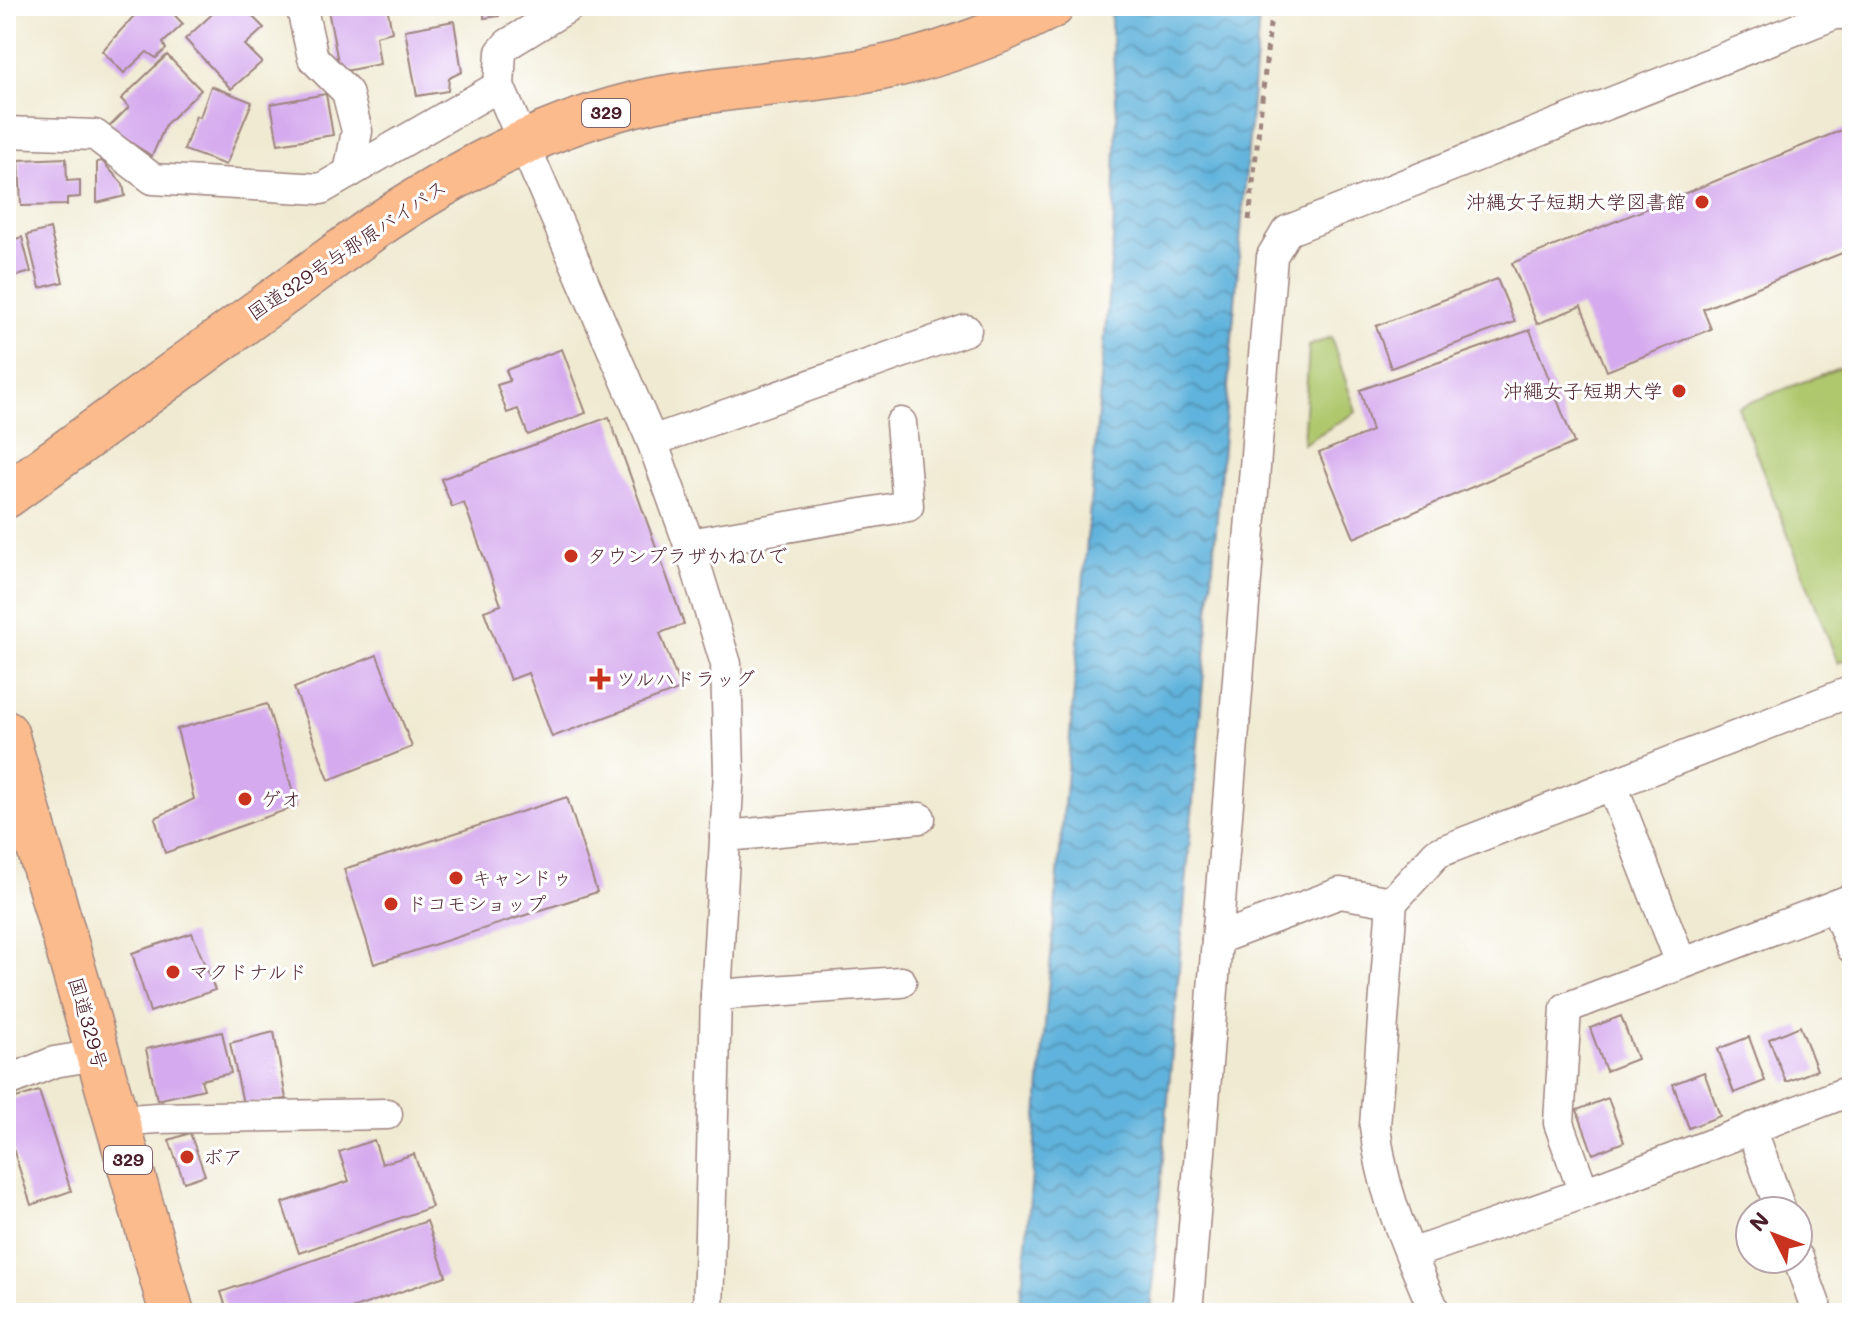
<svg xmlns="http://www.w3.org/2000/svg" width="1858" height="1319" viewBox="0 0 1858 1319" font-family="Mali,'Klee One',sans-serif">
<defs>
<pattern id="water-waves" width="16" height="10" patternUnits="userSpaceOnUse" patternTransform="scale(2)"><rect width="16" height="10" fill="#60b3dc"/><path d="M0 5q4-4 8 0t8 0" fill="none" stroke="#5191b3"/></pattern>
</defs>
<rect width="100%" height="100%" fill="#fff"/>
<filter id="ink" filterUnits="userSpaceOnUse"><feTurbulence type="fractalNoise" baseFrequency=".0125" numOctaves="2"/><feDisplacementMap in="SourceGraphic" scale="16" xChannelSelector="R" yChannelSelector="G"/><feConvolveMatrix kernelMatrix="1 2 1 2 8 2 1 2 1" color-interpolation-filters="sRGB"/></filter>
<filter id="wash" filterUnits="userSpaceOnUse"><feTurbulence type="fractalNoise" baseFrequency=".006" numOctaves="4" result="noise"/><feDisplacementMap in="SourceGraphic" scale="32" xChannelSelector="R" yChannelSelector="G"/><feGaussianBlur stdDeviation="1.8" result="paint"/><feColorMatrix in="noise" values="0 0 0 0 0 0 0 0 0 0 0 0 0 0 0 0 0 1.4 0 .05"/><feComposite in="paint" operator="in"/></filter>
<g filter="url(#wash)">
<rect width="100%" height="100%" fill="#f0ead2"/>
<g fill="#afc86d" stroke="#7c744c" stroke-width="2">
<path d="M1331 337 1356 412 1303 444 1309 346Z"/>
<path d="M1852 363V657L1838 663 1738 407Z"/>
</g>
<path fill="url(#water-waves)" stroke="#556984" stroke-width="2" d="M1110 6H1260L1150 1313H1020L1113 241 1117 116Z"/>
<g id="blocks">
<g fill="#d5aaee">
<path d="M143 6H166L183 24 163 43 166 49 156 58 147 52 124 73 102 51Z"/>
<path d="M221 6H242L264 28 245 45 262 62 231 89 185 39Z"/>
<path d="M354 6H387L392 32 376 36 380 64 340 72 328 10Z"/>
<path d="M479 6H501L499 16 484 18V10H480Z"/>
<path d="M454 21 462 72 449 78 448 91 417 96 405 30Z"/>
<path d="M167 55 201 90 166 124 152 156 108 128 129 107 121 99Z"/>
<path d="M211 86 252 102 226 165 184 150 196 116 200 117Z"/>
<path d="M326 94 333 135 278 144 271 104Z"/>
<path d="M1852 126V249L1703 309 1711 329 1607 371 1581 306 1537 324 1512 263Z"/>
<path d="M66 158 67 181 80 180V197L67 198V205L21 206 19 160Z"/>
<path d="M102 161 123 184 125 196 97 203V162Z"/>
<path d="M50 229 63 282 40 288 27 235Z"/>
<path d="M22 237 31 272 6 279V242Z"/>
<path d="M1497 279 1515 322 1391 368 1376 326Z"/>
<path d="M1530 330 1574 443 1354 538 1319 453 1372 431 1360 390Z"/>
<path d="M562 349 586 413 528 435 518 409 507 413 497 385 510 381 506 370Z"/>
<path d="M609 417 684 624 660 633 681 689 552 737 528 673 510 680 484 611 501 605 464 503 452 507 441 479Z"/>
<path d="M377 655 412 747 329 780 294 688Z"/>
<path d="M267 704 297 806 165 853 155 818 194 799 177 729Z"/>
<path d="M567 797 597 892 374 964 344 869Z"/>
<path d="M192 933 215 990 150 1012 132 953Z"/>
<path d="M1621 1016 1637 1059 1606 1071 1590 1028Z"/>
<path d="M1800 1026 1817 1070 1786 1082 1769 1039Z"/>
<path d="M222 1032 231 1073 201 1080 204 1089 157 1100 146 1049Z"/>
<path d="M274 1032 286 1099 243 1104 230 1043Z"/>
<path d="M1749 1037 1765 1081 1734 1093 1718 1049Z"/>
<path d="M1704 1072 1720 1116 1689 1128 1673 1084Z"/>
<path d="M39 1091 71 1191 31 1205 6 1127V1101Z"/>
<path d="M1608 1098 1624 1142 1593 1154 1577 1110Z"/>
<path d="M190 1133 205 1175 184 1182 169 1140Z"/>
<path d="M374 1140 382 1164 414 1154 432 1207 299 1253 282 1203 349 1181 339 1152Z"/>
<path d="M427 1221 446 1276 340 1313H228L221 1292Z"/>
</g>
</g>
</g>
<g filter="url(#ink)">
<use href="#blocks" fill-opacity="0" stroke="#9d847e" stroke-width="2"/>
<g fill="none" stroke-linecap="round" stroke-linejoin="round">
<g stroke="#9d847e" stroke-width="33">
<g id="minor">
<path d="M570 6 508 44 501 52 499 86 652 441 689 544 726 664 729 772 716 995 708 1313"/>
<path d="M302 9 313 58 347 92 357 131 349 173"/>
<path d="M6 132 95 135 153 179 321 189 499 86"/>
<path d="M652 441 966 330"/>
<path d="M689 544 908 506 901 423"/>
<path d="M1612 785 1681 963"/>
<path d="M725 836 920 818"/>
<path d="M1835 905 1852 948"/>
<path d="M1217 939 1340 893 1392 902"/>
<path d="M716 995 901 982"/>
<path d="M6 1082 54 1062 97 1055"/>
<path d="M117 1121 157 1118 387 1114"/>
<path d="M1751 1128 1781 1211"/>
<path d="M1584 1193 1559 1123 1566 1008 1852 899"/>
<path d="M1411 1254 1584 1193 1852 1090"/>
<path d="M1798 1258 1818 1313"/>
<path d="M1187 1313 1272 256 1287 231 1835 14H1852"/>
<path d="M1435 1313C1409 1249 1382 1196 1375 1126L1392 902 1437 853 1852 691"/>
</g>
</g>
<g stroke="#9d847e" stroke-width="47">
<g id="highway">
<path d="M6 496 372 229C458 171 550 122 652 100 728 85 805 83 881 68 940 56 998 34 1052 6"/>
<path d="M6 733 172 1313"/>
</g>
</g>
<path stroke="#9d847e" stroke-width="5" stroke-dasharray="6 6" stroke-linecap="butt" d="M1249 220 1272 6"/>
<use href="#minor" stroke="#fff" stroke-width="30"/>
<use href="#highway" stroke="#fbbb8c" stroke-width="44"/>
</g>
</g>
<g fill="#c8321e" stroke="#fff" stroke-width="3">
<circle cx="1702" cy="202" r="8"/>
<circle cx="1679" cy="391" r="8"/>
<circle cx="571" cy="556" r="8"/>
<path d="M596 667h8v8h8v8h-8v8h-8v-8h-8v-8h8z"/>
<circle cx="245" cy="799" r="8"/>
<circle cx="456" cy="878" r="8"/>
<circle cx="391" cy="904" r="8"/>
<circle cx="173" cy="972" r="8"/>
<circle cx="187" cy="1157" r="8"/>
</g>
<g text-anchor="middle" stroke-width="6" stroke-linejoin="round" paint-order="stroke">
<g fill="#fff" stroke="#80626b" stroke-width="2">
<rect x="582" y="99" width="48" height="28" rx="6"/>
<rect x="104" y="1146" width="48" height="28" rx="6"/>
</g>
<g font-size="18" font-weight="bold" fill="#4a1f2b">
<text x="606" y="119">329</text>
<text x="128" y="1166">329</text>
</g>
<g font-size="20" fill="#4a1f2b" stroke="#fff" text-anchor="start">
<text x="1686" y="209" text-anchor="end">沖縄女子短期大学図書館</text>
<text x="1663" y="398" text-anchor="end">沖繩女子短期大学</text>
<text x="587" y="563">タウンプラザかねひで</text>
<text x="616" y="686">ツルハドラッグ</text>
<text x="261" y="806">ゲオ</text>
<text x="472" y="885">キャンドゥ</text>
<text x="407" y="911">ドコモショップ</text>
<text x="189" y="979">マクドナルド</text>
<text x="203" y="1164">ボア</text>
</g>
<g font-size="20" fill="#4a1f2b" stroke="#fff">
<text transform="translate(347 250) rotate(-34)" y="7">国道329号与那原バイパス</text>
<text transform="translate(88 1023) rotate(74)" y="7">国道329号</text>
</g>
</g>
<rect width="1858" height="1319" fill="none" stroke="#fff" stroke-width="32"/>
<g transform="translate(1774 1235) rotate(312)"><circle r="38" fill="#ffffff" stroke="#b7a5aa" stroke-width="2"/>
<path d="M0-6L14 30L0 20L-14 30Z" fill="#c8321e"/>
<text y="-12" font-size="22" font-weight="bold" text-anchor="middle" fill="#4a1f2b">N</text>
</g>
</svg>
